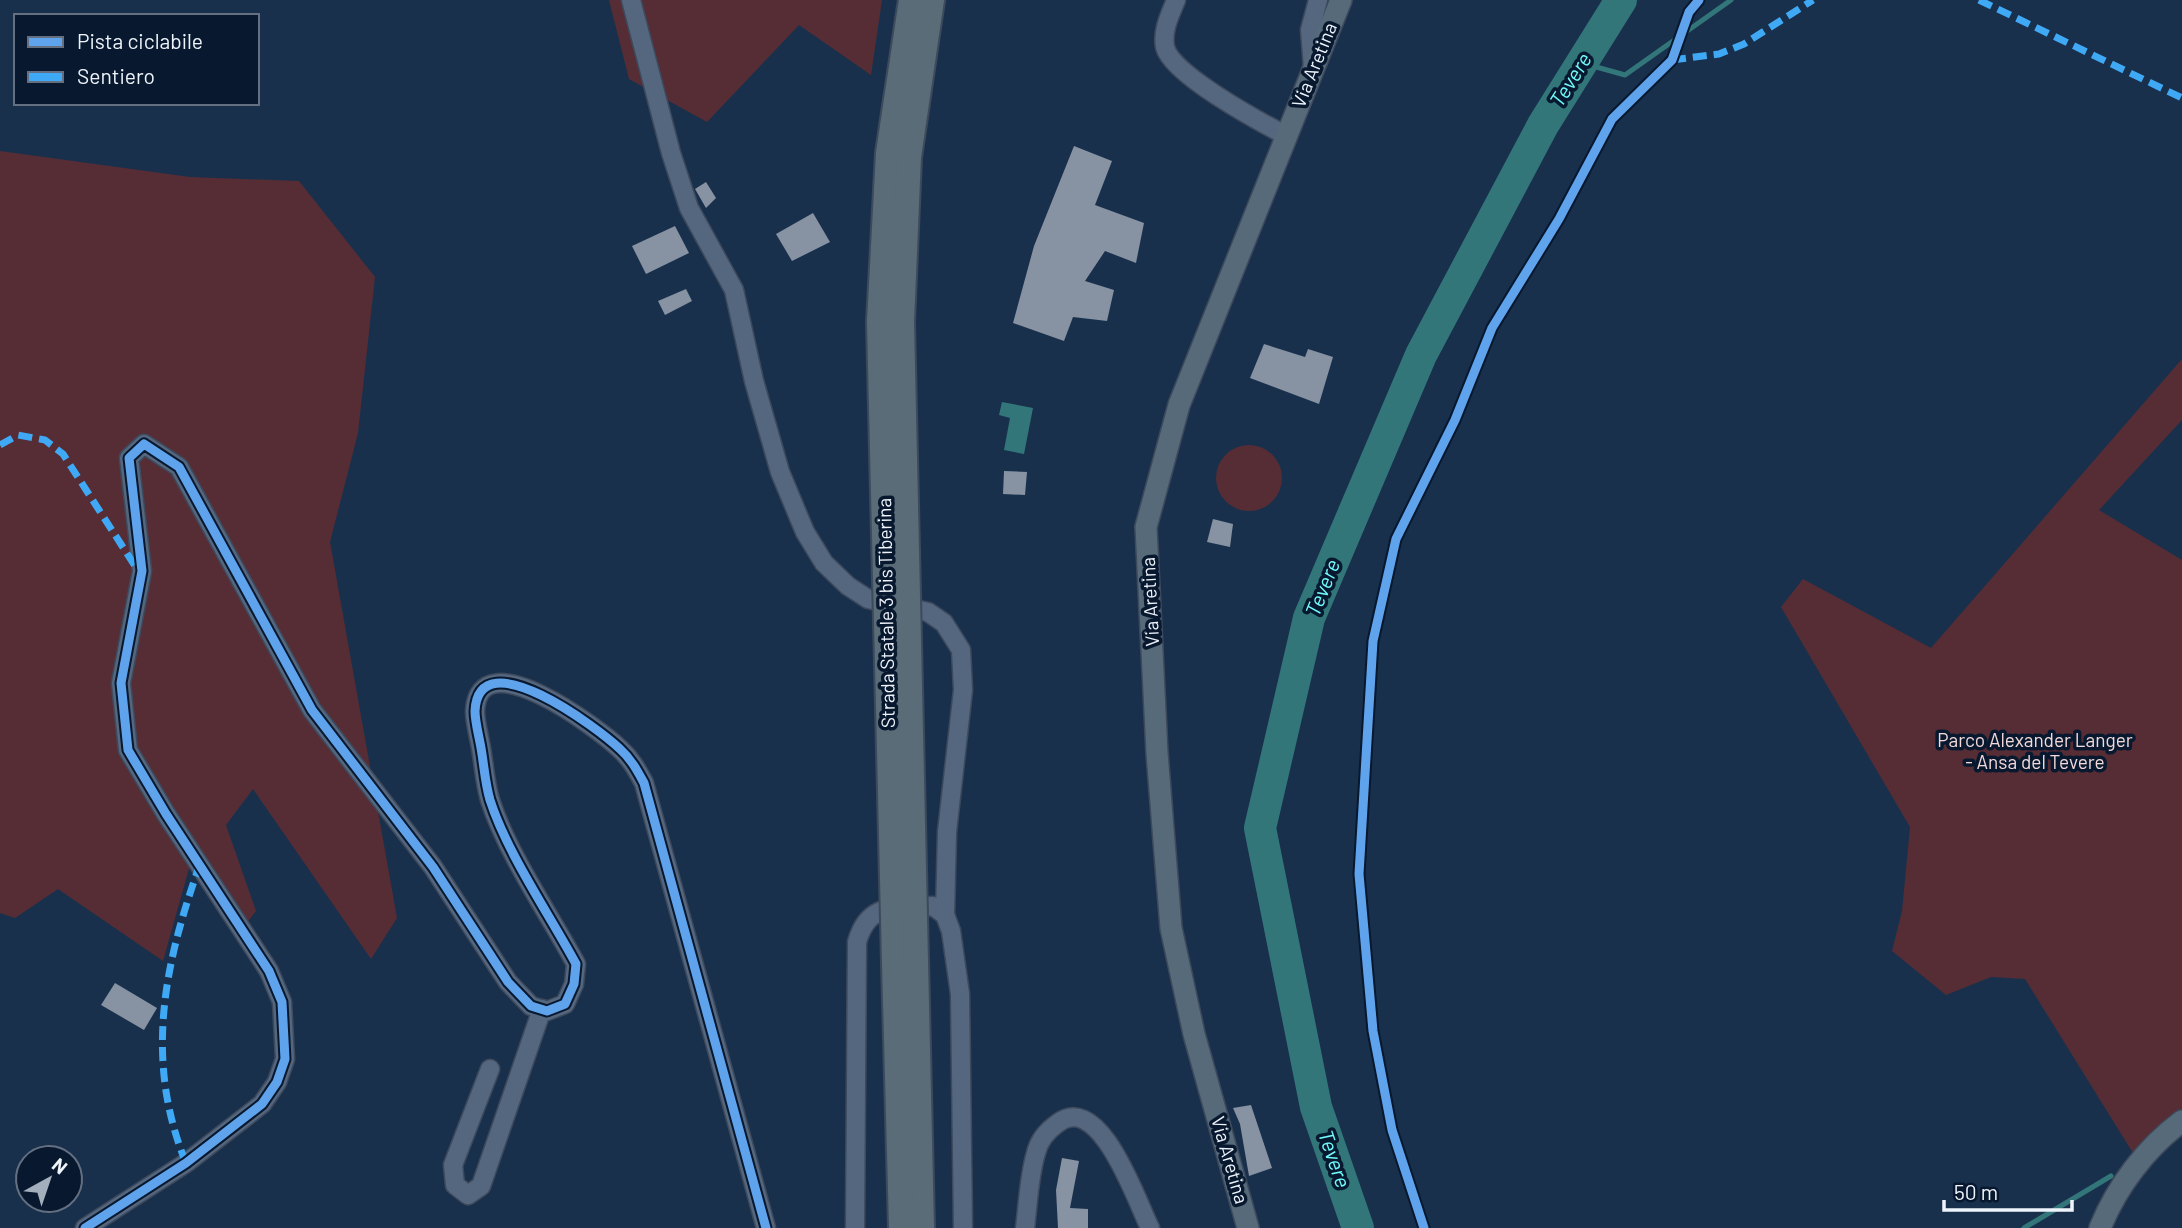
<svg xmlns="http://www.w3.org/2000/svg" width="2182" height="1228" viewBox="0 0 2182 1228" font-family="Barlow,sans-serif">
<rect width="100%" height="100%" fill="#19304c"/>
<g fill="#562d35">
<path d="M609 0H882L871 75 799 25 707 122 629 79Z"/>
<path d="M0 151 190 177 299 181 375 277 358 433 330 542 397 918 371 959 253 789 226 825 256 911 236 937 190 865 163 961 58 889 15 918 0 913Z"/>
<path d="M2182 359V420L2099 510 2182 560V1112L2157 1139 2146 1174 2025 979 1991 977 1946 995 1892 951 1902 911 1910 827 1781 607 1803 579 1931 648Z"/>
<circle cx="1249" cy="478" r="33"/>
</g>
<path fill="#32767a" d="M1002 402 1033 408 1024 454 1004 450 1010 418 999 415Z"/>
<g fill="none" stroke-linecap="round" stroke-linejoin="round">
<g stroke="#32767a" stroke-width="5">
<path d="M1582 63 1625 75 1731 0"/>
<path d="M2024 1228 2111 1176"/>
</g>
<path stroke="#32767a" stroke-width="32" d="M1358 1228 1316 1107 1260 828 1309 618 1421 355 1543 125 1621 0"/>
</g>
<g fill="#8792a2">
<path d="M1074 146 1112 161 1095 205 1144 223 1136 263 1105 251 1085 281 1114 290 1107 321 1073 317 1064 341 1013 323 1034 246Z"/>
<path d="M706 182 716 198 706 208 695 189Z"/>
<path d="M813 213 830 242 792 261 776 234Z"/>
<path d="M675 226 689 253 646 274 632 246Z"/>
<path d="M686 289 692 301 665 315 658 301Z"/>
<path d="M1264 344 1305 357 1308 349 1333 357 1319 404 1250 378Z"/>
<path d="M1004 471 1027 472 1025 495 1003 494Z"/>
<path d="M1213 519 1233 524 1230 547 1207 542Z"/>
<path d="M115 983 157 1008 144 1030 101 1005Z"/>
<path d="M1251 1105 1272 1168 1249 1176 1240 1124 1233 1108Z"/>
<path d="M1062 1158 1079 1161 1070 1208 1088 1209V1228H1058L1056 1190Z"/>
</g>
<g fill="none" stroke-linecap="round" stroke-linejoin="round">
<g stroke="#3d495c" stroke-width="21">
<g id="minor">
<path d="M631 0 671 153 689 208 734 290 754 381 780 472 805 532 824 563 848 586 868 599 928 612 944 623 961 650 963 690 947 832 945 915"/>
<path d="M1176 0C1170 15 1162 30 1165 47 1171 74 1260 122 1285 135"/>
<path d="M1313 68 1310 30 1318 0"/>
<path d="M490 1069 453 1165 455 1185 468 1195 481 1186 542 1009"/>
<path d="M85 1228 186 1163 262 1104 277 1082 285 1059 282 1002 269 971 166 814 128 750 121 683 142 571 129 458 144 444 179 467 312 710 433 867 508 982 531 1006 547 1011 565 1004 574 984 576 964C549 914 507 853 490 800 485 783 484 765 481 748 479 736 475 722 475 711 479 638 599 729 620 749 631 759 637 770 644 783L766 1228"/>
<path d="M855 1228 857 942C869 900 897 909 933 906L945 915 951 931 960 994 963 1228"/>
<path d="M1025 1228C1028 1204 1029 1176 1036 1153 1039 1140 1048 1130 1058 1123 1100 1091 1137 1202 1150 1228"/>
</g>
</g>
<g stroke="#3d495c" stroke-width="24">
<g id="major">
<path d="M1248 1228 1194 1034 1171 928 1157 753 1146 527 1179 405 1341 0"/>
<path d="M2100 1228C2117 1186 2146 1148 2182 1121"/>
</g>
</g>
<g stroke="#3d495c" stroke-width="28">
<g id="highway">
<path d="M879 322 888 153 911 0"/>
<path d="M902 322 909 157 932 0"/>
<path d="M916 961 922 1228"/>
<path d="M894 963 901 1228"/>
</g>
</g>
<use href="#minor" stroke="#54677e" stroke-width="18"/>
<use href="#major" stroke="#566a7a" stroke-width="21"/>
<use href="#highway" stroke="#596c77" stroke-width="24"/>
<g stroke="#3d495c" stroke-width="28" stroke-linecap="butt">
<g id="highway-bridge">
<path d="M879 322 894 963"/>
<path d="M902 322 916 961"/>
</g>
</g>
<use href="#highway-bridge" stroke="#596c77" stroke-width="24"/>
<g stroke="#3fa9f5" stroke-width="7" stroke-dasharray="14 7" stroke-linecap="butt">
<path d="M1979 0 2182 98"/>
<path d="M1672 60 1719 54 1744 44 1813 0"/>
<path d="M0 445 18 435 45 440 63 454 135 566"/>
<path d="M186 1163C144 1060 164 965 200 864"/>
</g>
<g stroke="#07182f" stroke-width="13">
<g id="cycleway">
<path d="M85 1228 186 1163 262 1104 277 1082 285 1059 282 1002 269 971 166 814 128 750 121 683 142 571 129 458 144 444 179 467 312 710 433 867 508 982 531 1006 547 1011 565 1004 574 984 576 964C549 914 507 853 490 800 485 783 484 765 481 748 479 736 475 722 475 711 479 638 599 729 620 749 631 759 637 770 644 783L766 1228"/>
<path d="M1424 1228 1392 1130 1373 1031 1359 874 1373 641 1396 539 1455 420 1492 328 1559 219 1612 119 1672 60 1689 12 1699 0"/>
</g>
</g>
<use href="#cycleway" stroke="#60a3ed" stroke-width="9"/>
</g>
<g text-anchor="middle" stroke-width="7" stroke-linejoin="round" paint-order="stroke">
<g font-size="19" fill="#eff4fb" stroke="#07182f">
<text transform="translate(1314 65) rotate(-68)" y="7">Via Aretina</text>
<text transform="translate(1150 602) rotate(-93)" y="7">Via Aretina</text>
<text transform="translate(886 613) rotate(-91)" y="7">Strada Statale 3 bis Tiberina</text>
<text transform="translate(1230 1160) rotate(74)" y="7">Via Aretina</text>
</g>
<g font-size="19" fill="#f3d9d9" stroke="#07182f">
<text x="2035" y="747">Parco Alexander Langer<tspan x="2035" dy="22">- Ansa del Tevere</tspan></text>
</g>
<g font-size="21" font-style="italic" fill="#70fafb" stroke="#07182f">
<text transform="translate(1571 80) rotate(-58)" y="7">Tevere</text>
<text transform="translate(1323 588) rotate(-68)" y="7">Tevere</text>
<text transform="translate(1334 1159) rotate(71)" y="7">Tevere</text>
</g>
</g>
<rect x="14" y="14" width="245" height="91" fill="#07182f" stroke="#647081" stroke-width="2"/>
<rect x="28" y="37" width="35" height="10" fill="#60a3ed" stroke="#647081" stroke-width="2"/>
<text x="77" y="49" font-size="21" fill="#eff4fb">Pista ciclabile</text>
<rect x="28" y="72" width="35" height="10" fill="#3fa9f5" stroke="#647081" stroke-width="2"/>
<text x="77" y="84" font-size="21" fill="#eff4fb">Sentiero</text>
<g transform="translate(49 1179) rotate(40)"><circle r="33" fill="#07182f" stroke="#647081" stroke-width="2"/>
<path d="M0-5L12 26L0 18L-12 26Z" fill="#a4afbe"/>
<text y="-10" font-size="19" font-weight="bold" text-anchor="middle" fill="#eff4fb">N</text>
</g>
<path d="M1944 1200v10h128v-10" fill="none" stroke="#eff4fb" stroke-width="3.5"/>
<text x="1954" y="1200" font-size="21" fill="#eff4fb" stroke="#07182f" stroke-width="5" paint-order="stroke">50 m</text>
</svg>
